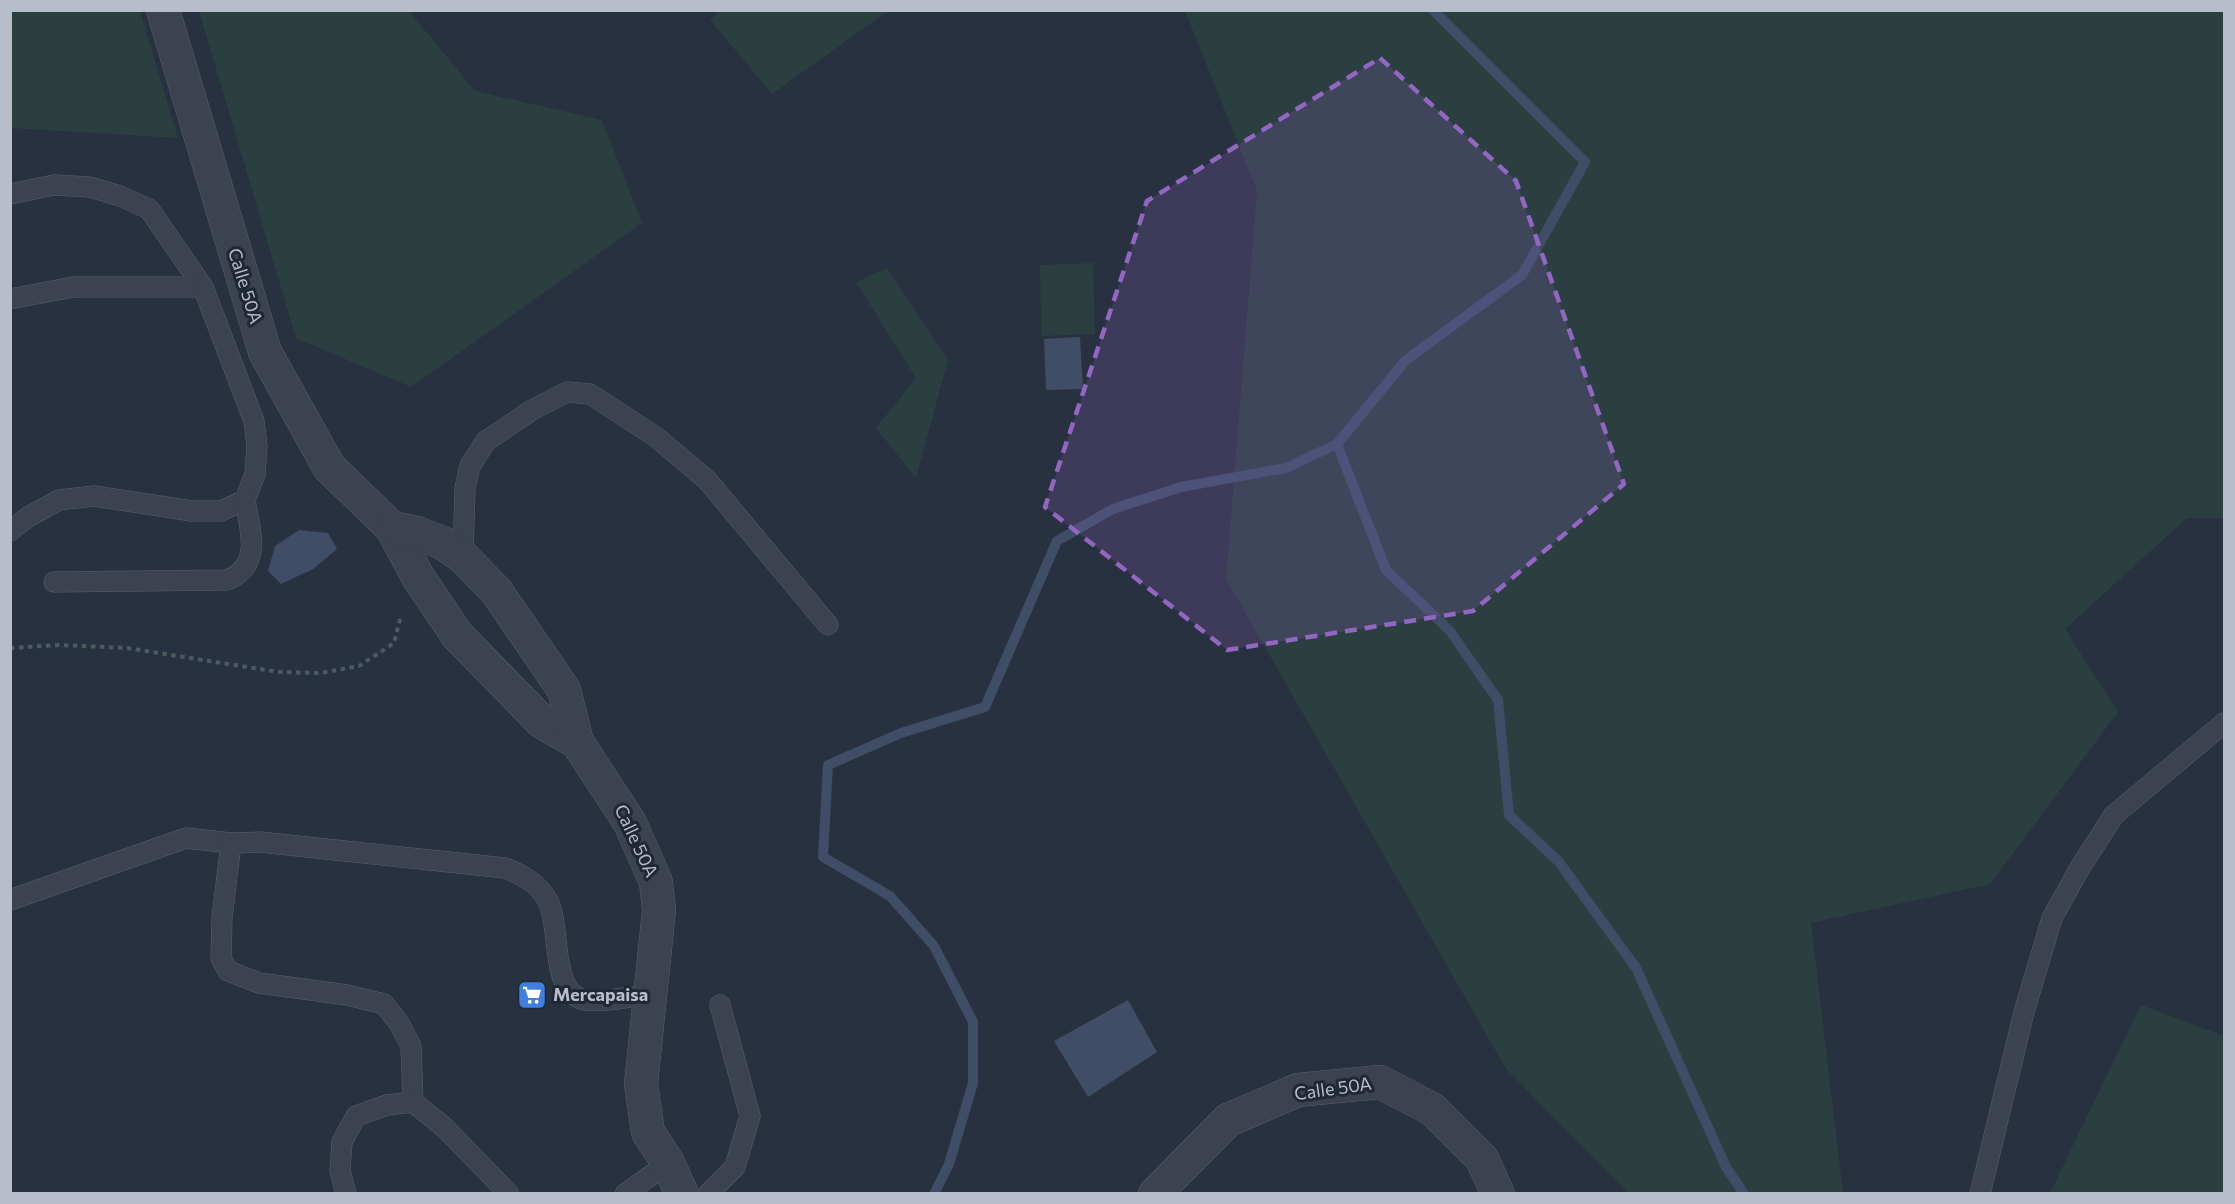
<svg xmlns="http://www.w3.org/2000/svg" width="2235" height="1204" viewBox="0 0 2235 1204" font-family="Commissioner,sans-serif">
<rect width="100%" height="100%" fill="#28313f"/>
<g fill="#2b3f41">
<path d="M10 11H140L178 138 11 128Z"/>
<path d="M199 11H409L475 91 602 120 642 223 411 387 296 338Z"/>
<path d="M720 11V10L888 11 772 94 710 20Z"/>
<path d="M1185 11H2224V518H2187L2065 629 2118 712 1990 884 1811 923 1843 1193H1628L1506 1069 1226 579 1257 191Z"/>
<path d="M1093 263 1095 334 1041 336 1040 265Z"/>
<path d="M887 268 948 360 916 478 876 428 916 378 856 282Z"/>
<path d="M2141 1005 2224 1036V1193H2050Z"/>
</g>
<g fill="#3f4e66">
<path d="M1080 337 1083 389 1046 390 1044 339Z"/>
<path d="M299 530 328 533 337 549 313 569 281 584 268 571 275 546Z"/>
<path d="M1128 1000 1157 1052 1088 1097 1054 1041Z"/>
</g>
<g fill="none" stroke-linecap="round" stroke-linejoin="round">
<g stroke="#3f4e66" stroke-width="10">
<path d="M1433 10 1585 162 1522 275 1406 360 1337 444 1386 570 1450 631 1498 700 1509 815 1559 862 1636 968 1726 1167 1744 1194"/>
<path d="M934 1194 949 1164 973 1083V1022L934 946 890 896 823 857 828 765 901 733 985 707 1057 541 1113 509 1181 487 1286 468 1337 444"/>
</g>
<g stroke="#59616c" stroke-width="21">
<g id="service">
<path d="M10 194 54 185 90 187 120 196 149 209 203 287H73L10 299"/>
<path d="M10 531 28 517 59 500 94 496 192 511H221L245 500 255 474 257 446 254 421 203 287"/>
<path d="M463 557 465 488 470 466 486 441 532 410 567 392 590 394 656 437 707 480 828 625"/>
<path d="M54 582 227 580C263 566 250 530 245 500"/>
<path d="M10 900 186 838 231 843"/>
<path d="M413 1102 411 1046 399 1023 384 1004 347 995 259 983 228 971 221 958 222 918 231 843 260 842 505 868C523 875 539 884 548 901 561 926 550 988 581 999 595 1004 635 996 651 994"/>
<path d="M346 1194 340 1171 342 1142 356 1116 387 1105 413 1102 445 1128 509 1194"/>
<path d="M625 1194 668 1163"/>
<path d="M708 1194 735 1167 750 1116 720 1005"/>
<path d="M1980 1194 2024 1012 2052 918 2081 866 2114 815 2224 723"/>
</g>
</g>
<g stroke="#59616c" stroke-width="34">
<g id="minor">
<path d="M163 10 265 352 329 467 392 528 418 577 457 635 542 722 577 742"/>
<path d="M392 528 417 533 443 543 463 557 497 592 564 690 577 742 630 823 656 882 659 910 641 1084 648 1132 668 1163 682 1194"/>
<path d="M1155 1194 1228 1120 1298 1090 1380 1082 1432 1109 1482 1159 1498 1194"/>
</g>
</g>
<path stroke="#4a5c5f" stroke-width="4" stroke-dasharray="4.5 4.5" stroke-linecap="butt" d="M10 648 59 645 127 648 279 672 321 673 359 666 394 643 401 615"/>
<use href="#service" stroke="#3c434f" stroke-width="20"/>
<use href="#minor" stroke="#3c434f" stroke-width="33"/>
</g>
<path fill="#9366c3" fill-opacity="0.2" stroke="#9366c3" stroke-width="4.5" stroke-dasharray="12 8" stroke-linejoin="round" d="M1380 58 1516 181 1624 484 1473 611 1227 650 1045 507 1147 201Z"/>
<defs>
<g id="supermarket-square" transform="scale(1.5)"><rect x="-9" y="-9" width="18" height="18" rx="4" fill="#3f7fe0" stroke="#202834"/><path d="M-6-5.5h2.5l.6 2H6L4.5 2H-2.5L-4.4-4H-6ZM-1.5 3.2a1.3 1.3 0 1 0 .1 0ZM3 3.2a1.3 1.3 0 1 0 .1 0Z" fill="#fff"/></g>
</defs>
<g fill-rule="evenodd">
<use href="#supermarket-square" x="532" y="995"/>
</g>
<g text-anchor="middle" stroke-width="6" stroke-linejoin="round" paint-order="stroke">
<g font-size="18" fill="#b8bec9" stroke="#202834">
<text transform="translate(245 286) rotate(73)" y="6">Calle 50A</text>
<text transform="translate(636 841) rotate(65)" y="6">Calle 50A</text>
<text transform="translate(1333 1089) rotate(-8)" y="6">Calle 50A</text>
</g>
<g font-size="18" font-weight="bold" fill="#b8bec9" stroke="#202834" text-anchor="start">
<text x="553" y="1001">Mercapaisa</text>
</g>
</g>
<rect width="2235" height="1204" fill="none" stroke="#b8bec9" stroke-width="24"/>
</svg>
